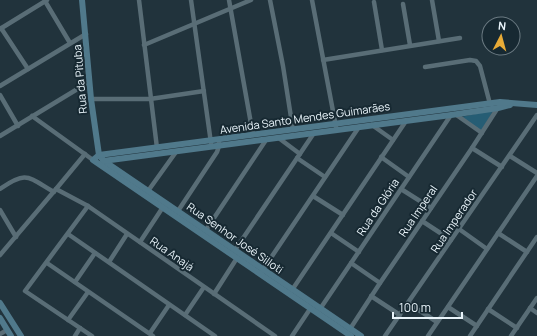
<svg xmlns="http://www.w3.org/2000/svg" width="537" height="336" viewBox="0 0 537 336" font-family="Manrope,sans-serif">
<rect width="100%" height="100%" fill="#21333c"/>
<path fill="#265d74" d="M494 110 481 131 461 117Z"/>
<g fill="none" stroke-linecap="round" stroke-linejoin="round">
<g stroke="#596d76" stroke-width="4.5">
<path d="M139 0 157 148"/>
<path d="M191 0 211 143"/>
<path d="M229 0 253 135"/>
<path d="M270 0 283 66 293 130"/>
<path d="M312 0 336 127"/>
<path d="M432 0 439 41"/>
<path d="M45 1 70 43"/>
<path d="M374 2 382 50"/>
<path d="M403 4 410 45"/>
<path d="M1 28 28 69"/>
<path d="M0 29 47 0"/>
<path d="M144 45 251 0"/>
<path d="M323 60 460 38"/>
<path d="M425 67 470 60 476 61 480 66 490 104"/>
<path d="M0 86 86 34"/>
<path d="M0 95 18 126"/>
<path d="M91 99H150L204 91"/>
<path d="M455 114 482 133"/>
<path d="M32 116 93 160"/>
<path d="M372 125 393 140"/>
<path d="M0 136 89 82"/>
<path d="M280 139 300 154"/>
<path d="M472 148 502 167"/>
<path d="M510 156 537 173"/>
<path d="M381 157 409 177"/>
<path d="M297 158 325 177"/>
<path d="M0 189C27 170 28 177 54 192"/>
<path d="M56 189 88 206 275 336"/>
<path d="M401 189 431 208"/>
<path d="M148 191 176 152"/>
<path d="M313 196 343 215"/>
<path d="M88 206 25 291 92 336"/>
<path d="M0 210 16 237"/>
<path d="M178 211 217 152 219 146V140"/>
<path d="M422 221 451 240"/>
<path d="M459 229 487 249"/>
<path d="M206 230 266 140"/>
<path d="M331 233 359 252"/>
<path d="M498 233 527 252"/>
<path d="M68 234 215 336"/>
<path d="M140 242 163 207"/>
<path d="M235 250 314 133"/>
<path d="M0 255 56 189 85 154"/>
<path d="M109 262 127 234"/>
<path d="M47 263 153 336"/>
<path d="M351 263 380 283"/>
<path d="M262 271 359 127"/>
<path d="M75 282 95 253"/>
<path d="M292 290 406 121"/>
<path d="M214 294 237 258"/>
<path d="M371 296 400 315"/>
<path d="M408 303 437 322"/>
<path d="M448 307 477 326"/>
<path d="M530 308 537 313"/>
<path d="M320 309 451 115"/>
<path d="M488 309 517 328"/>
<path d="M185 315 204 287"/>
<path d="M68 320 88 292"/>
<path d="M350 329 380 283 472 148 499 106"/>
<path d="M150 333 169 305"/>
<path d="M0 334 7 330"/>
<path d="M75 336 80 328"/>
<path d="M292 336 310 309"/>
<path d="M385 336 537 115"/>
<path d="M428 336 537 176"/>
<path d="M470 336 537 237"/>
<path d="M511 336 537 298"/>
</g>
<g stroke="#50798b" stroke-width="6">
<path d="M82 0 91 99 99 155 104 161 361 336"/>
<path d="M103 161 451 115 498 108 510 105"/>
<path d="M0 303 21 336"/>
<path d="M0 318 11 336"/>
<path d="M351 336 93 160 99 155 500 102 537 105"/>
</g>
</g>
<g text-anchor="middle" stroke-width="4" stroke-linejoin="round" paint-order="stroke">
<g font-size="11" fill="#e9f4fa" stroke="#172932">
<text transform="translate(80 79) rotate(-95)" y="4">Rua da Pituba</text>
<text transform="translate(305 118) rotate(-8)" y="4">Avenida Santo Mendes Guimarães</text>
<text transform="translate(378 207) rotate(-56)" y="4">Rua da Glória</text>
<text transform="translate(418 211) rotate(-56)" y="4">Rua Imperal</text>
<text transform="translate(454 221) rotate(-56)" y="4">Rua Imperador</text>
<text transform="translate(235 238) rotate(35)" y="4">Rua Senhor José Silloti</text>
<text transform="translate(172 254) rotate(35)" y="4">Rua Anajá</text>
</g>
</g>
<g transform="translate(501 36) rotate(6)"><circle r="19" fill="#172932" stroke="#6b7a82"/>
<path d="M0-3L7 15L0 10L-7 15Z" fill="#e8ab37"/>
<text y="-6" font-size="11" font-weight="bold" text-anchor="middle" fill="#e9f4fa">N</text>
</g>
<path d="M393 312v6h69v-6" fill="none" stroke="#e9f4fa" stroke-width="2"/>
<text x="399" y="312" font-size="12" fill="#e9f4fa" stroke="#172932" stroke-width="3" paint-order="stroke">100 m</text>
</svg>
